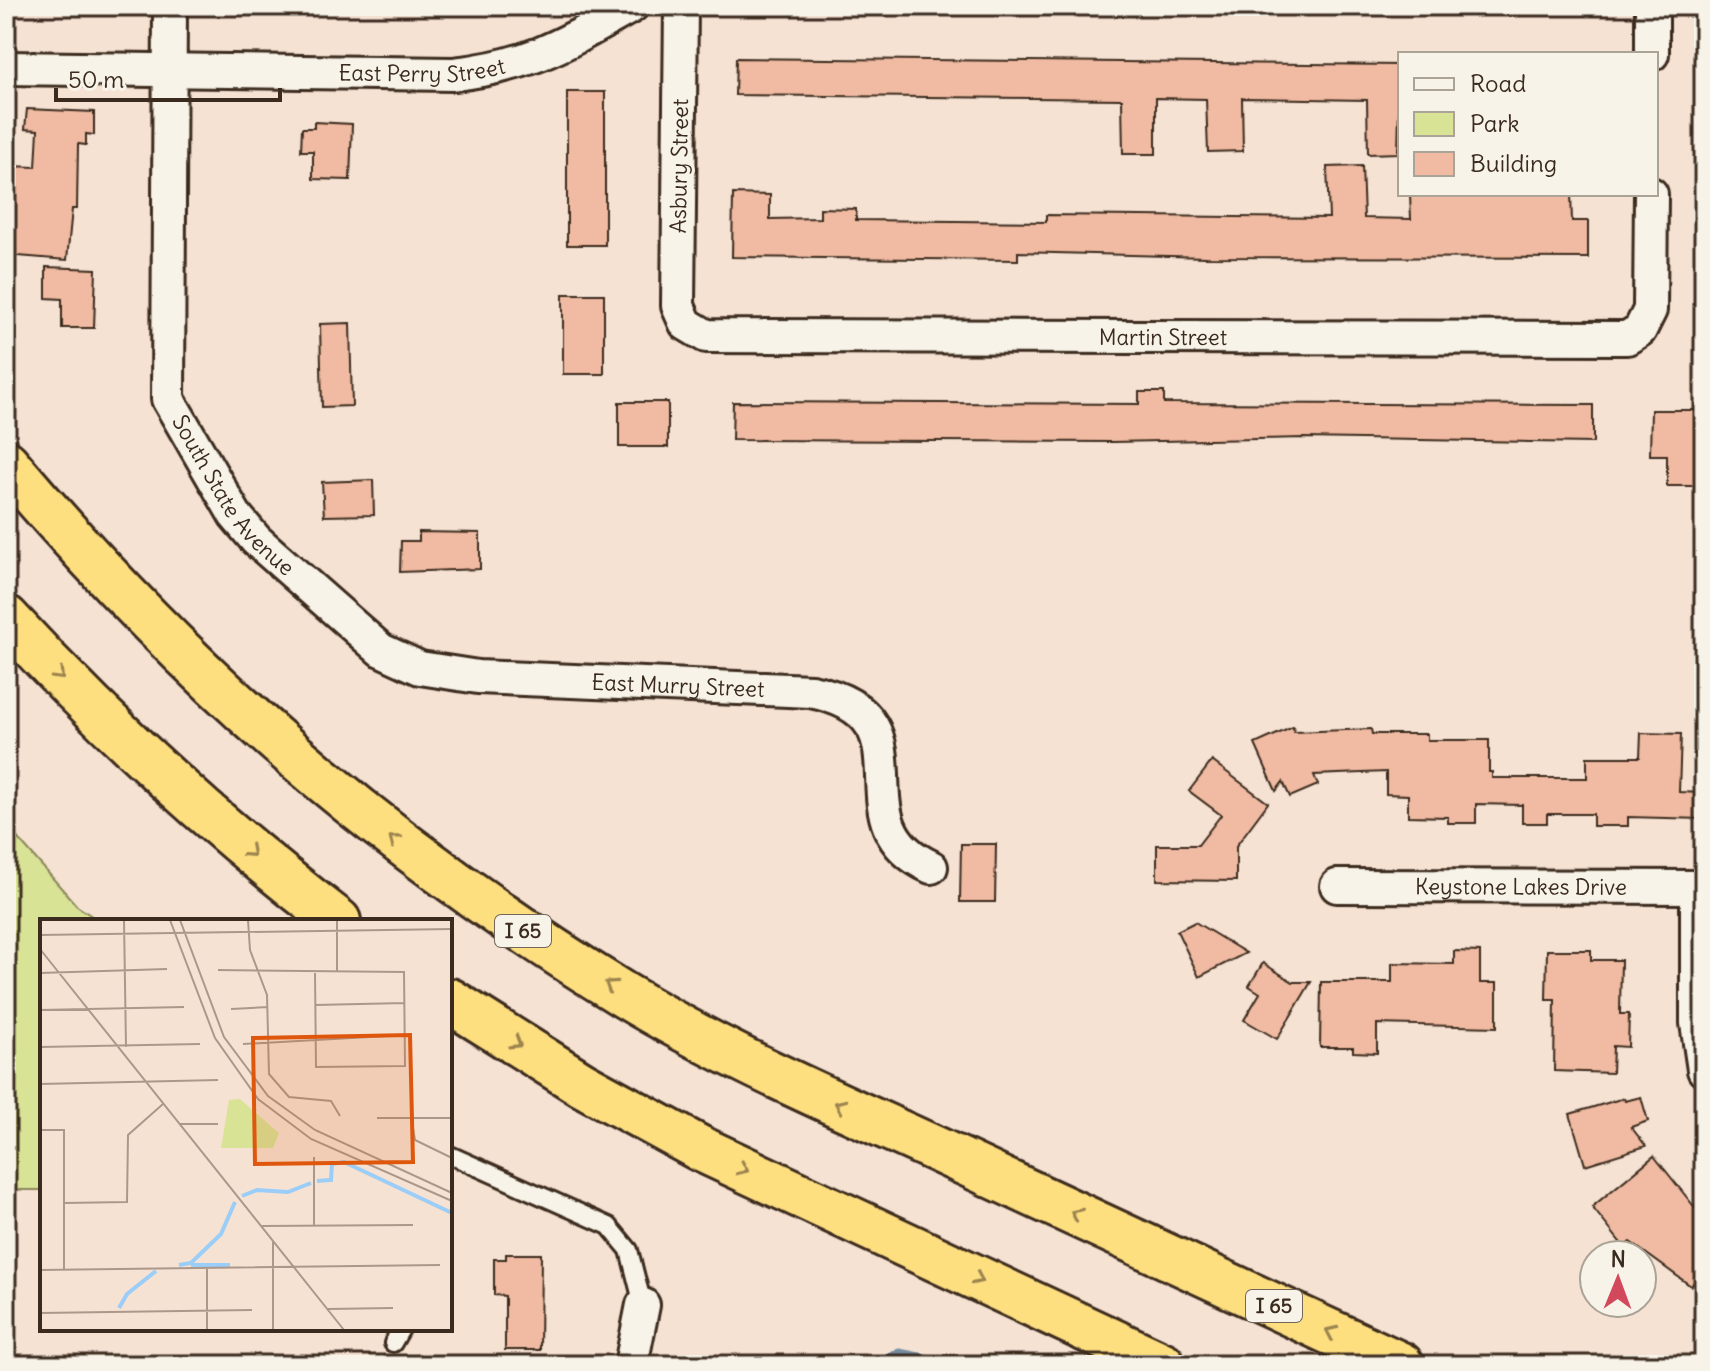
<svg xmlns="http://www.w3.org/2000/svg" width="1710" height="1371" viewBox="0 0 1710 1371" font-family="Delius,sans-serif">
<rect width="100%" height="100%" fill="#f5e2d3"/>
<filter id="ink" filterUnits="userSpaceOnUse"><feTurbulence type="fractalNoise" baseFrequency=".0125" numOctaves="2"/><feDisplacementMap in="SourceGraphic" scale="16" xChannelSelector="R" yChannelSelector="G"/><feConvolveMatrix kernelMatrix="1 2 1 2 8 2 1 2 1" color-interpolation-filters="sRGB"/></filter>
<g filter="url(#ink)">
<path fill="#d8e396" stroke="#8a865a" stroke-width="2" d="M6 825 77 906 99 921H42V1190H6Z"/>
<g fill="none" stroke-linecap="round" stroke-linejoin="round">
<path stroke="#748ca0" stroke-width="9" d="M875 1365 899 1353 960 1365"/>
</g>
<g fill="#f0bba2" stroke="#3b2a1e" stroke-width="2">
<path d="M736 58 1400 65 1398 153 1368 154 1367 100 1242 98 1243 151 1208 152 1206 99 1156 98V154H1123L1122 99 735 95Z"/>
<rect x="567" y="92" width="38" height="153"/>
<path d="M27 109 94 112V135L86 134V145L78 144 77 209H72L67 260 6 255 9 166 36 167 38 130 25 129Z"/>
<path d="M314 122 352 124 350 180 313 179V151H301L302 128H314Z"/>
<path d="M1362 166 1364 218 1411 219 1410 194H1571L1572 221H1588V258L1207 257 1018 252V260L732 257 733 194 770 195V219L820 218V208L856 209V220L1046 222V215L1329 218 1327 167Z"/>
<path d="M46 267 96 269 94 328H62V299L46 298Z"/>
<rect x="563" y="294" width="41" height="80"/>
<path d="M350 323 352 406 322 407 320 324Z"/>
<path d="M1139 392H1164V403L1593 405V443L1303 438 1112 442 732 440 733 402 1139 404Z"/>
<rect x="619" y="402" width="49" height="45"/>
<path d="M1651 410H1701L1700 486H1667V455H1650Z"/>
<path d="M373 480 374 515 324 516 322 482Z"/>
<path d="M419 532 480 533V569L400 572 401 541H419Z"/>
<path d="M1293 727 1294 732 1371 729 1372 734H1427V740H1489V772H1492V778H1587V757H1640L1641 733 1681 734 1679 792 1704 793V819L1628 817V826H1593V814H1547V823H1522V805L1476 804V823H1448V817L1408 816V795L1386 794V772L1314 775 1318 785 1290 797 1283 782 1276 791 1255 744Z"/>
<path d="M1212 761 1268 803 1236 846V881L1157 880V845H1198L1221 815 1189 791Z"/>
<path d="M961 844H996L995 902H960Z"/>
<path d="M1195 922 1246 953 1199 977 1177 931Z"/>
<path d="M1547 950H1591V960H1621L1620 1014H1629L1628 1047 1613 1046 1612 1073 1554 1071 1555 1000H1546Z"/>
<path d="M1454 951 1480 952V983H1497V1027L1377 1024V1053L1353 1052V1047H1320L1321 982H1392V963L1454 964Z"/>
<path d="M1263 963 1293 982H1311L1277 1039 1244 1020 1260 993 1249 986Z"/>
<path d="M1641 1097 1648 1121 1631 1127 1646 1146 1585 1165 1570 1114 1624 1098 1625 1101Z"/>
<path d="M1654 1156 1704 1219V1269L1691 1286 1630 1242 1624 1247 1592 1207Z"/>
<path d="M506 1254H541L540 1350H505V1296L494 1295V1259H506Z"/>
</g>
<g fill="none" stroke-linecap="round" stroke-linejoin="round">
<g stroke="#3b2a1e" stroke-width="22">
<g id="lane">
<path d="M450 1155 609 1226 629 1250 643 1305"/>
<path d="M393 1343 401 1329"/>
</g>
</g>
<g stroke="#3b2a1e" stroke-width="38">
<g id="street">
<path id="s1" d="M170 6 168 399 235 515 256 540 381 650 420 668 478 677 811 691C940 717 831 821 931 867"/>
<path id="s2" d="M681 6 678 306 686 324 706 336 1627 338 1640 330 1650 310 1651 194"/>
<path d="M1652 54V6"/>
<path id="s3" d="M6 68 454 74C533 65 564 44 632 6"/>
<path id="s4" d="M1337 886 1704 887"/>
<path d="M1697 887V1023L1704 1070"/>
<path d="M631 1365 643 1305"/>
</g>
</g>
<g stroke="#3b2a1e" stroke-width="50">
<g id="highway">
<path d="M6 463C191 681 380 845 624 995 725 1056 835 1103 942 1152 1095 1223 1248 1294 1401 1365"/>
<path d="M6 618C108 729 218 829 338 921"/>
<path d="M450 1001 582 1084 699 1148 1163 1365"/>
</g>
</g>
<use href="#lane" stroke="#f7f3e8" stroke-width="16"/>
<use href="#street" stroke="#f7f3e8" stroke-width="32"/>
<use href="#highway" stroke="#fedf80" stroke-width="44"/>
</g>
<defs><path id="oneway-chevron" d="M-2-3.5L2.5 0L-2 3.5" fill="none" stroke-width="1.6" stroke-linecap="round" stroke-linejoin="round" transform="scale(2)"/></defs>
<g stroke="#9c844f">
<use href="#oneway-chevron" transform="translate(59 675) rotate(45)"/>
<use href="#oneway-chevron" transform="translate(394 840) rotate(-142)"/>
<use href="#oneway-chevron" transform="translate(250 852) rotate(42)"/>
<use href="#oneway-chevron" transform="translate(610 985) rotate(-147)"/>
<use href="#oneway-chevron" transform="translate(516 1043) rotate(32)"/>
<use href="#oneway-chevron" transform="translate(840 1105) rotate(-155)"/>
<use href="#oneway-chevron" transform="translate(743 1169) rotate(24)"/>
<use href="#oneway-chevron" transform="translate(1076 1214) rotate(-155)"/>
<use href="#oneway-chevron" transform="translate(978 1279) rotate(25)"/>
<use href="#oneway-chevron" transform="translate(1331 1332) rotate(-155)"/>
</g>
</g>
<g text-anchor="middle" stroke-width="6" stroke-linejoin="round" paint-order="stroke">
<g fill="#f7f3e8" stroke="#73665b" stroke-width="2">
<rect x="495" y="915" width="56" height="32" rx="6"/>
<rect x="1246" y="1290" width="56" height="32" rx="6"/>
</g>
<g font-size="20" font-weight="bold" fill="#3b2a1e">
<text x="523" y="938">I 65</text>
<text x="1274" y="1313">I 65</text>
</g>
<g font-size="22" fill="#3b2a1e" stroke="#f7f3e8">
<text dy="8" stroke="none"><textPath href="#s3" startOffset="416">East Perry Street</textPath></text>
<text transform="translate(679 166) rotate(-89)" y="8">Asbury Street</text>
<text dy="8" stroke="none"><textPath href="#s2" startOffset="800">Martin Street</textPath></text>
<text dy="8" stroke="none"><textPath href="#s1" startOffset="510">South State Avenue</textPath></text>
<text dy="8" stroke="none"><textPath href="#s1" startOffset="1028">East Murry Street</textPath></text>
<text dy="8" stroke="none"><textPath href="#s4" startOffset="184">Keystone Lakes Drive</textPath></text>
</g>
</g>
<g transform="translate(40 919)">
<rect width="412" height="412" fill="#f5e2d3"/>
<path d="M200 180 239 214 233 229H181L189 181Z" fill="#d8e396"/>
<path fill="none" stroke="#9acdf7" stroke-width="4" d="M277 262 291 261 292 245 304 243 412 294M202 277 217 271 248 273 271 264M139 346 151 344 181 315 195 283M151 346H190M79 389 87 375 116 352"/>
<path fill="none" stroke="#ab988b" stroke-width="2" d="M84 1 86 128M130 1 175 119 218 180 271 220 412 282M140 1 184 118 228 177 275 211 412 274M208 1 210 31 227 76 229 155 249 178 291 182 300 197M297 1V54M0 16 412 10M0 30 304 411M178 51 364 53 365 147 276 148 275 54M0 54 127 50M275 86 365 84M191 90 228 88M0 91 144 88M203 125 365 116M0 128 160 125M0 165 178 161M371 198 375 221 412 239M337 199H412M140 205H178M0 211H24V351M274 238V306M24 284 87 283 88 216 123 185M222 307 373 306M233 323V411M167 349V411M0 351 400 346M288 390 353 389M0 394 212 391"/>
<path fill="#df570d" fill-opacity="0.15" stroke="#df570d" stroke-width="4" d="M370 116 373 243 215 245 213 119Z"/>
<rect width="412" height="412" fill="none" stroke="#3b2a1e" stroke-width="4"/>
</g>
<rect width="1710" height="1371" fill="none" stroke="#f7f3e8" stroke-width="32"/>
<rect x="16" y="16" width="1678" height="1339" fill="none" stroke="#3b2a1e" stroke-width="3" filter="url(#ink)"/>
<rect x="1398" y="52" width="260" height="144" fill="#f7f3e8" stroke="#aca397" stroke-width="2"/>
<rect x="1414" y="78" width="40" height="12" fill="#f7f3e8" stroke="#aca397" stroke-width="2"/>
<text x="1470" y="92" font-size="24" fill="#3b2a1e">Road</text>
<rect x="1414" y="112" width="40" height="24" fill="#d8e396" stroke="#aca397" stroke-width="2"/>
<text x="1470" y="132" font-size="24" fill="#3b2a1e">Park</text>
<rect x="1414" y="152" width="40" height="24" fill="#f0bba2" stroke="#aca397" stroke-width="2"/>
<text x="1470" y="172" font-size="24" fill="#3b2a1e">Building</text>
<g transform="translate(1618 1279) rotate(1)"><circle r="38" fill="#f7f3e8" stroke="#aca397" stroke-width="2"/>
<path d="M0-6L14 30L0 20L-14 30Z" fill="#d1495b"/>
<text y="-12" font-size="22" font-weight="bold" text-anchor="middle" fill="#3b2a1e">N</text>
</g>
<path d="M56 88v12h224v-12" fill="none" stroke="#3b2a1e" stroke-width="4"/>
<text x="68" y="88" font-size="24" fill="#3b2a1e" stroke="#f7f3e8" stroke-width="6" paint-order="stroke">50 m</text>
</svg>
